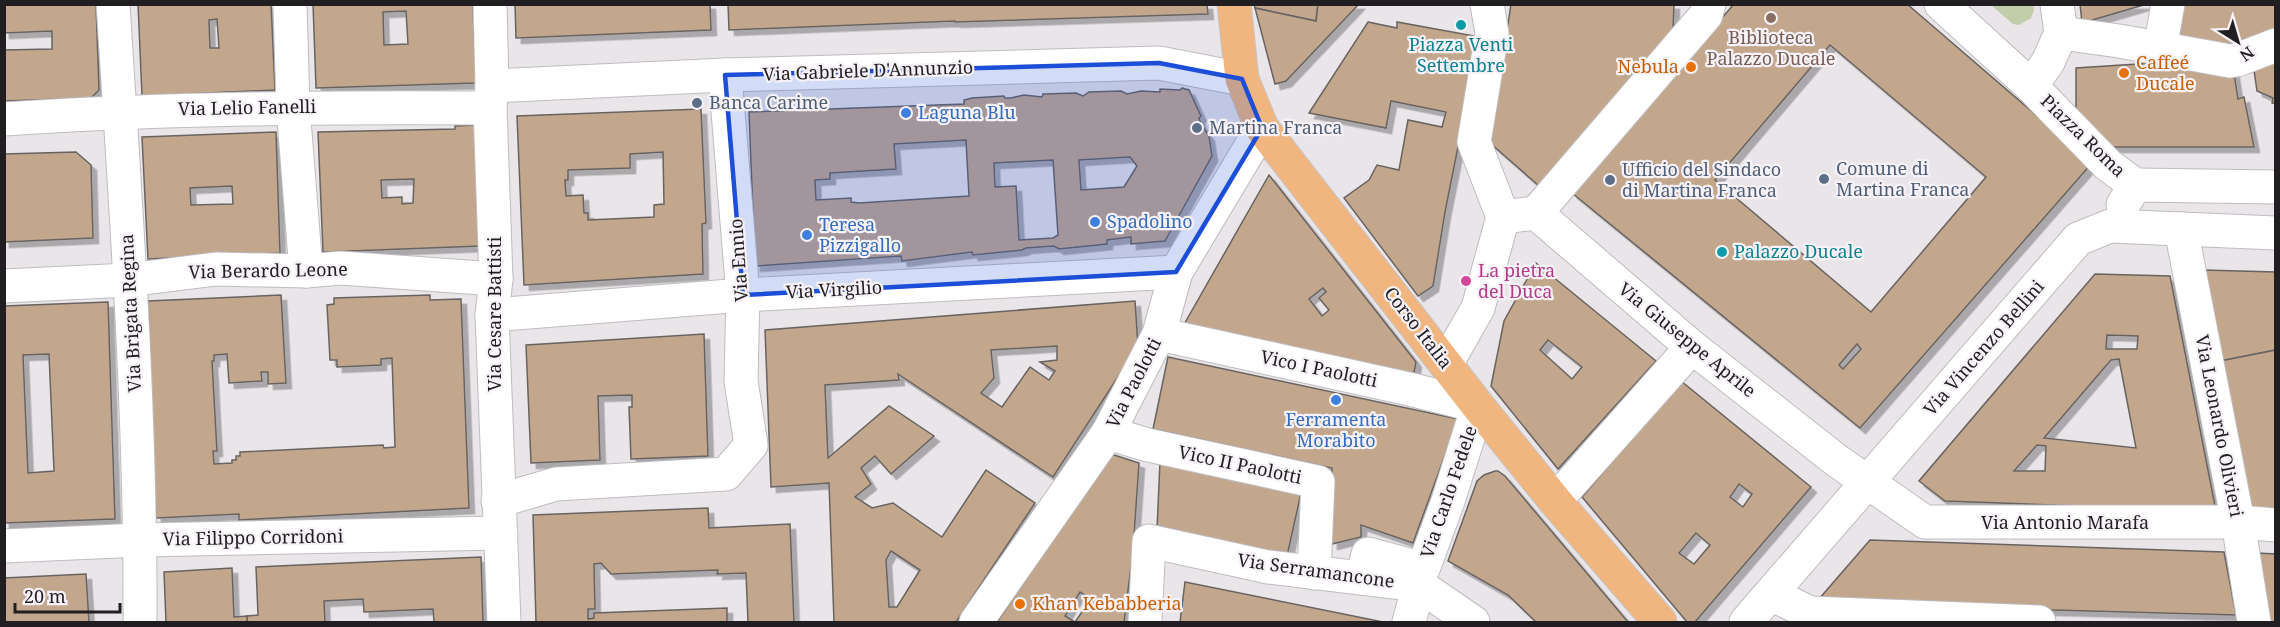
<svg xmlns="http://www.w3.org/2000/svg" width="2280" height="627" viewBox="0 0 2280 627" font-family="'Noto Serif',serif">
<defs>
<filter id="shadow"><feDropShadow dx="5.5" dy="5.5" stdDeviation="0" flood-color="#0004"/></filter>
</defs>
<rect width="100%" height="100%" fill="#e9e5e9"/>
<path fill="#c2cdab" d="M1991 5H2033L2034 10 2031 18 2019 25 2013 24Z"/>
<g fill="#c3a78d" stroke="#686461" stroke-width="1.5" fill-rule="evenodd" filter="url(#shadow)">
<path d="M4 4H96L99 90 91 98 4 101V50L52 49V31L4 33Z"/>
<path d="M138 4H271L275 90 142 96ZM217 19 219 48H210L209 20Z"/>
<path d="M313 4H473L476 83 316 88ZM406 11 408 44 384 45 383 12Z"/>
<path d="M515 4H710L711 30 516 38Z"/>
<path d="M728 4H1207L1208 14 955 22V21L729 30Z"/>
<path d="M1254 4H1318L1316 21 1255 8Z"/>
<path d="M1318 4H1359L1286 81 1275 84 1255 8 1316 21Z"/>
<path d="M1511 4H1674L1673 30 1539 186 1490 143Z"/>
<path d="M1734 4H1907L2092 163 1860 428 1572 193ZM1830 45 1986 177 1871 312 1715 180ZM1857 344 1861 349 1843 369 1839 365Z"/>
<path d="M2080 4H2147L2082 23Z"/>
<path d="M2173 4H2276V29L2235 55 2169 45Z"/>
<path d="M1368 22 1397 28V22L1480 37 1445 212 1433 286 1418 296 1344 198 1369 180 1377 165 1399 170 1408 120 1442 127 1446 112 1391 101 1386 128 1309 113Z"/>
<path d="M2200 60 2233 67 2238 99 2244 97 2254 147H2104L2076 122V68Z"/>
<path d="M2253 63H2276V104L2272 103 2273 98 2257 91Z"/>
<path d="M1182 88 1189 90 1201 116 1199 118 1201 124 1209 136 1212 156 1165 241 1131 244V237L1107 240V244L1059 249 1054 246 1026 248 1022 250 973 255 972 252 902 261 901 256 755 266 749 112 964 104V100L972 98 1004 96 1005 98H1011L1024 95 1042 97 1043 94 1076 93 1083 96 1089 92 1121 91 1127 94 1141 91 1160 92V89L1180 90ZM966 140 969 196 859 203 851 202V198L816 200 815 180 830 179V173L896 169 894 144ZM1130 157 1137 166 1124 187 1081 190 1079 160ZM1053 160 1058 235 1053 238 1019 240 1016 186 995 187 994 163Z"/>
<path d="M701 109 706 223 702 224 703 274 524 285 517 116ZM663 152 664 204 654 205V217L588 220V213H584L583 195 566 196 565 180H568V170L630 168V154Z"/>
<path d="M477 125 481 246 323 252 318 132 455 129V126ZM414 179 413 203 402 204V197L382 198 381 180Z"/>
<path d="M276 132 280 253 148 259 142 137ZM232 186 233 204 191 205 190 188Z"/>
<path d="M76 152 91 165 93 238 4 242V154Z"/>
<path d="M1269 175 1416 362 1413 378 1182 328ZM1323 288 1326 292 1319 298 1329 310 1322 316 1309 299Z"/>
<path d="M1536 263 1656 361 1558 469 1491 386 1504 321ZM1548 340 1582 367 1572 379 1540 350Z"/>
<path d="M2203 270 2276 272V350L2220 361Z"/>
<path d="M2095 274 2170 276 2216 511 1945 501 1919 481ZM2107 335 2138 336 2137 349H2106ZM2119 359 2136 448 2044 438 2111 360ZM2037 445 2046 446 2045 471H2014Z"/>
<path d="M281 295 286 383 268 384V372H261L262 381 229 383 227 354 214 355V361H212L217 451H213L214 464 232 463V460H236V456H240V452L383 445 384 448 395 447 392 358 381 359V365L337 367V360H330L327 305 334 304V298L430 295V300L461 299 469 508 239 520V514L156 518 148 301Z"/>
<path d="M1135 301 1138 346 1053 477 898 374 899 380 825 385 828 458 889 406 934 436 891 474 875 456 861 468 871 484 855 497 872 508 893 503 942 537 986 470 1035 503 956 622H834L829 483 771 487 765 330ZM1057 346V360L1040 362 1055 371 1049 380 1030 367 1002 407 981 393 994 378 991 350ZM891 551 920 570 897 607H889L886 560Z"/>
<path d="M108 302 115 519 4 523V306ZM49 354 54 471 28 473 23 355Z"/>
<path d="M704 334 708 456 631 459 629 407H632V395L598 396 600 460 531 463 526 345Z"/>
<path d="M2276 350V511L2251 510 2220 361Z"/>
<path d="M1168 357 1458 419 1413 543 1361 525V537L1332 544V468L1153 429Z"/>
<path d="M1681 381 1811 487 1695 622H1687L1582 497ZM1739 484 1752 494 1743 507 1730 497ZM1696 533 1710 545 1694 564 1679 553Z"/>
<path d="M1111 454 1139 463 1133 550 1124 622H1075L1091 599 1080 592 1065 616 1075 622H997Z"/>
<path d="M1160 462 1301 493 1287 556 1157 529Z"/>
<path d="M1495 471H1498L1505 476 1628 622H1536L1508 595 1448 561 1477 481 1484 475Z"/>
<path d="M708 508 709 528 790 524 794 622H748L746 573 717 574 718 570 611 574 601 563 594 564 595 609H588V619L594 618V613L727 608V622H536L533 515Z"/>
<path d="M1870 540 2224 552 2236 615 1825 604 1819 599Z"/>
<path d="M2257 553 2276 554V622H2270Z"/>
<path d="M481 557 483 622H434L433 609 364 612 363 599 324 601 325 622H247V616L258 615 256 567Z"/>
<path d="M232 568 234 617 247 616V622H166L164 572Z"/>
<path d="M86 574 89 622H4V578Z"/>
<path d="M1185 582 1383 622H1180Z"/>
</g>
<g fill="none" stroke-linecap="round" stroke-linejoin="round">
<g stroke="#bfbcc0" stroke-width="35">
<g id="minor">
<path d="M113 4C126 210 141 416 140 622"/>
<path d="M290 4 293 107 306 271"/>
<path d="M490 4 492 86 490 108 496 279 492 315 504 622"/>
<path d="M1487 4 1492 33 1474 142 1503 217"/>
<path d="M1941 4 2031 86"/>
<path d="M2057 4 2061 33 2048 62 2031 86 2108 165 2135 185"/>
<path d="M2061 33 2119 41 2230 61 2237 60 2276 45"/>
<path d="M2160 49 2168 4"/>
<path d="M492 86 725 75 1159 63 1242 79"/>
<path d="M4 119C167 108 328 107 490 108"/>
<path d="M2123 205 2135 185 2276 187"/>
<path d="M1536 213 1706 15 1709 4"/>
<path d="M1503 217 1536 213 1692 347 1836 460 1925 522H2238L2276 525"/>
<path d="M2181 229 2238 522 2254 622"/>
<path d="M4 286 129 280 216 269 306 271 341 268 496 279"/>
<path d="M492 315 743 295 1176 272"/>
<path d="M1159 334 1409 389 1478 406 1448 501 1423 569 1368 554 1362 578"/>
<path d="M1446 364 1478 308 1503 217"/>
<path d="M1108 433 1148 445 1318 482 1314 573"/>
<path d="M498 501 556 484 726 474 751 445 741 381 743 295 725 75"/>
<path d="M1555 501 1692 347"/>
<path d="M4 546 141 540 501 533"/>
<path d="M1771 594 1810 613 2039 622"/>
<path d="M976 622 1108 433 1159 334 1176 272 1262 128"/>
<path d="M1145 622 1149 541 1268 567 1419 585 1473 622"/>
<path d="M1409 622 1419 585"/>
<path d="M1746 622 2078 239 2110 226 2276 233"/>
</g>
</g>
<g stroke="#c5c4c5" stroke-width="35">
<path id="major" d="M1234 4 1242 79 1262 128 1478 406 1555 501 1660 622"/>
</g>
<use href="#minor" stroke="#fff" stroke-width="33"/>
<use href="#major" stroke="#f1b67f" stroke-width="33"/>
</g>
<path fill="#1d4ed8" fill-opacity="0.2" stroke="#1d4ed8" stroke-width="4.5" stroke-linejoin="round" d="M1159 63 1242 79 1262 128 1176 272 743 295 725 75Z"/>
<circle fill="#8d6e63" stroke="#f6f2f7" stroke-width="2" cx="1771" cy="18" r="6"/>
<g fill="#0f9aa8" stroke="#f6f2f7" stroke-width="2">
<circle cx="1461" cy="25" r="6"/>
<circle cx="1722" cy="252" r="6"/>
</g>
<g fill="#e8710a" stroke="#f6f2f7" stroke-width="2">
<circle cx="1691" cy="67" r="6"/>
<circle cx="2124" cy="73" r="6"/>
<circle cx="1020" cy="604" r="6"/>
</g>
<g fill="#5c6f8a" stroke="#f6f2f7" stroke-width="2">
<circle cx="697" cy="103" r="6"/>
<circle cx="1197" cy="128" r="6"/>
<circle cx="1824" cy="179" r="6"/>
<circle cx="1610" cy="180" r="6"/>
</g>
<g fill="#3f7fe0" stroke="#f6f2f7" stroke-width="2">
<circle cx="906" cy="113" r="6"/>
<circle cx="1095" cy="222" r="6"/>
<circle cx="807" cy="235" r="6"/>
<circle cx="1336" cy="400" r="6"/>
</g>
<circle fill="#d1479c" stroke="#f6f2f7" stroke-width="2" cx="1466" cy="281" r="6"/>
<g text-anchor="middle" stroke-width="4.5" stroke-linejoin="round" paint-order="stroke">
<g font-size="18" fill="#785e54" stroke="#f6f2f7">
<text x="1771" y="44">Biblioteca<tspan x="1771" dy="21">Palazzo Ducale</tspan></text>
</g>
<g font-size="18" fill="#0d838f" stroke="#f6f2f7">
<text x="1461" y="51">Piazza Venti<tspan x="1461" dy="21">Settembre</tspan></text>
<text x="1734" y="258" text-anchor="start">Palazzo Ducale</text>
</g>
<g font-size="18" fill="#c56008" stroke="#f6f2f7" text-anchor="start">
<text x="2136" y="69">Caffeé<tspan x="2136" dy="21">Ducale</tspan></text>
<text x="1679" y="73" text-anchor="end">Nebula</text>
<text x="1032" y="610">Khan Kebabberia</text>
</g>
<g font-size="18" fill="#201e20" stroke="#f6f2f7">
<text transform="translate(868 71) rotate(-2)" y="6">Via Gabriele D'Annunzio</text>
<text transform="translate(247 108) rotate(-1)" y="6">Via Lelio Fanelli</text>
<text transform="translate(2083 136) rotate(44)" y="6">Piazza Roma</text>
<text transform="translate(739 260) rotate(-94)" y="6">Via Ennio</text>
<text transform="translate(268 271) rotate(-1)" y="6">Via Berardo Leone</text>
<text transform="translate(834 290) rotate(-3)" y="6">Via Virgilio</text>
<text transform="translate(131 313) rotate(-93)" y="6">Via Brigata Regina</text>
<text transform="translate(495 314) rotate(-90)" y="6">Via Cesare Battisti</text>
<text transform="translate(1418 328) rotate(52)" y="6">Corso Italia</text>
<text transform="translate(1687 340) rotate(39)" y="6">Via Giuseppe Aprile</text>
<text transform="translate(1984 348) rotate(-49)" y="6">Via Vincenzo Bellini</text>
<text transform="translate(1319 369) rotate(12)" y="6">Vico I Paolotti</text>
<text transform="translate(1134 383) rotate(-63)" y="6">Via Paolotti</text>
<text transform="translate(2219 426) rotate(79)" y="6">Via Leonardo Olivieri</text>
<text transform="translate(1240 465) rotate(12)" y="6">Vico II Paolotti</text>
<text transform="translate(1449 492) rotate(-71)" y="6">Via Carlo Fedele</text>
<text x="2065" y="529">Via Antonio Marafa</text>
<text transform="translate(253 538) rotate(-1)" y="6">Via Filippo Corridoni</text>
<text transform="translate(1316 571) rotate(8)" y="6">Via Serramancone</text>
</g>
<g font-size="18" fill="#4e5e75" stroke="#f6f2f7" text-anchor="start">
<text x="709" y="109">Banca Carime</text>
<text x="1209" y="134">Martina Franca</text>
<text x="1836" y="175">Comune di<tspan x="1836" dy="21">Martina Franca</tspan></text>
<text x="1622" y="176">Ufficio del Sindaco<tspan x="1622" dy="21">di Martina Franca</tspan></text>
</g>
<g font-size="18" fill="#366cbe" stroke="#f6f2f7" text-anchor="start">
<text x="918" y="119">Laguna Blu</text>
<text x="1107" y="228">Spadolino</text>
<text x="819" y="231">Teresa<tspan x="819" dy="21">Pizzigallo</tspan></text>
<text x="1336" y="426" text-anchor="middle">Ferramenta<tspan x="1336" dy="21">Morabito</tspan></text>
</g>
<g font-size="18" fill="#b23c85" stroke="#f6f2f7" text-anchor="start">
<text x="1478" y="277">La pietra<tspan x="1478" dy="21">del Duca</tspan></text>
</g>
</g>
<rect width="2280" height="627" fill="none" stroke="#201e20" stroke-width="12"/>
<g transform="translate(2238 42) rotate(143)" stroke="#f6f2f7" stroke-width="4.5" paint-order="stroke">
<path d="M0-4.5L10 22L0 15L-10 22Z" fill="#201e20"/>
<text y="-9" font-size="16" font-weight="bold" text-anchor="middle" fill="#201e20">N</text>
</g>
<path d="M15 603v9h105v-9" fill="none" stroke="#201e20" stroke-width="3"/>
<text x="24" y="603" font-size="18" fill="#201e20" stroke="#f6f2f7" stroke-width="4.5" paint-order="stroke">20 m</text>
</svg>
